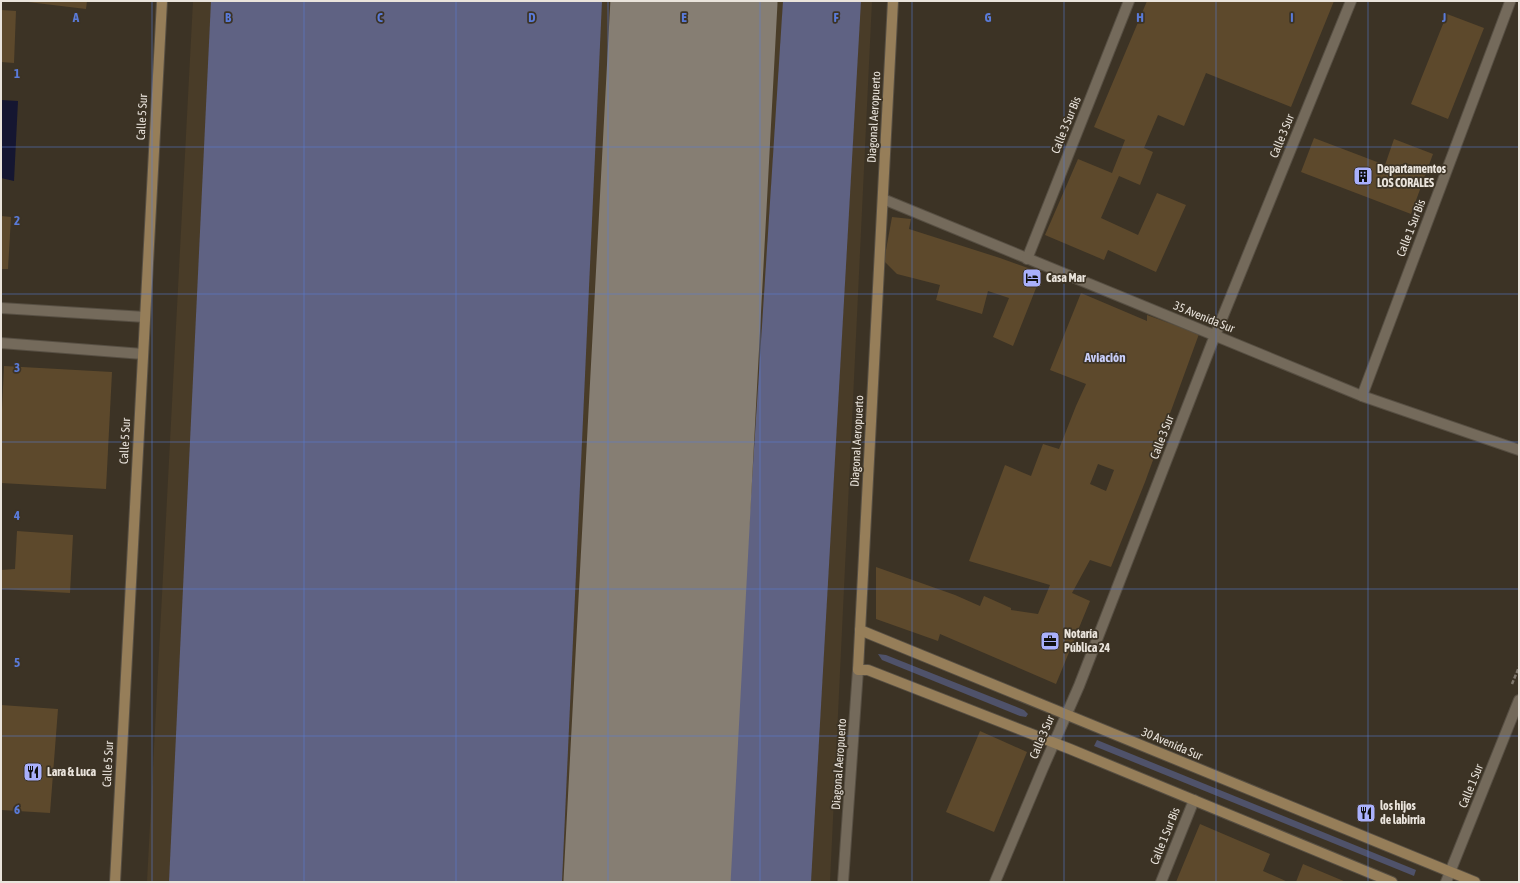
<svg xmlns="http://www.w3.org/2000/svg" width="1520" height="883" viewBox="0 0 1520 883" font-family="'Asap Condensed',sans-serif">
<rect width="100%" height="100%" fill="#3c3325"/>
<path fill="#493c28" d="M193 1H872L830 882H147Z"/>
<g fill="#4f526a">
<path d="M878 654 886 655 1024 710 1028 714 1026 717 1020 716 882 660Z"/>
<path d="M1097 740 1416 870 1414 876 1094 746Z"/>
</g>
<g fill="#5f6283">
<path d="M211 1H602L562 882H169Z"/>
<path d="M783 1H861L811 882H726Z"/>
</g>
<path fill="#151631" d="M1 100 18 101 14 181 1 178Z"/>
<g fill="none" stroke-linecap="round" stroke-linejoin="round">
<path stroke="#867e73" stroke-width="167" d="M647 882 694 1"/>
</g>
<g fill="#5d492c" fill-rule="evenodd">
<path d="M28 1H87L86 9 28 2Z"/>
<path d="M1147 1H1334L1291 107 1206 73 1184 126 1158 115 1144 148 1153 152 1140 185 1119 176 1101 218 1138 235 1157 193 1186 205 1156 272 1108 250 1104 260 1045 235 1078 159 1112 173 1125 140 1094 127Z"/>
<path d="M1 10 16 11 14 63 1 62Z"/>
<path d="M1447 14 1484 28 1448 119 1411 104Z"/>
<path d="M1314 138 1385 165 1394 139 1433 154 1411 214 1301 172Z"/>
<path d="M1 216 11 217 8 269H1Z"/>
<path d="M892 217 911 219 909 229 1000 258 1042 273 1013 346 993 337 1009 298 988 291 982 314 936 300 940 285 897 274 884 261Z"/>
<path d="M1081 293 1147 321V315L1199 334 1145 482 1111 567 1090 560 1072 593 1090 601 1056 684 940 634 938 641 876 619V567L955 595 980 606 984 596 1011 608V610L1038 614 1050 585 969 561 1005 465 1031 476 1043 444 1059 449 1076 406 1086 384 1050 370ZM1098 464 1114 470 1106 491 1090 484Z"/>
<path d="M4 366 112 372 106 489 1 483V430Z"/>
<path d="M17 531 73 535 70 593 1 589V570L15 569Z"/>
<path d="M1 705 58 709 50 813 1 810Z"/>
<path d="M980 731 1027 752 994 832 946 812Z"/>
<path d="M1200 824 1270 854 1263 871 1288 882H1176Z"/>
<path d="M1303 864 1346 882H1296Z"/>
</g>
<g fill="none" stroke-linecap="round" stroke-linejoin="round">
<g stroke="#574f43" stroke-width="12">
<g id="street">
<path d="M883 199 1362 396 1519 450"/>
<path d="M1027 259 1129 1"/>
<path d="M1 308 145 317"/>
<path d="M1 343 143 354"/>
<path d="M1362 396 1510 2"/>
<path d="M843 882 858 670"/>
<path d="M995 882 1043 768 1079 686 1212 343 1351 1"/>
<path d="M1161 882 1194 800"/>
<path d="M1446 882 1519 700"/>
</g>
</g>
<g stroke="#574f43" stroke-width="12">
<g id="secondary">
<path d="M893 1 858 670H868L1070 749 1392 882"/>
<path d="M860 630 1475 882"/>
<path d="M115 882 162 1"/>
</g>
</g>
<path stroke="#7f776c" stroke-width="2.5" stroke-dasharray="4 2" stroke-linecap="butt" d="M1512 684 1519 667"/>
<use href="#street" stroke="#746a5b" stroke-width="10"/>
<use href="#secondary" stroke="#967e59" stroke-width="10"/>
</g>
<path fill="none" stroke="#5a7bd9" stroke-width="1" stroke-opacity="0.55" d="M152 1V882M304 1V882M456 1V882M608 1V882M760 1V882M912 1V882M1064 1V882M1216 1V882M1368 1V882M1 147H1519M1 294H1519M1 442H1519M1 589H1519M1 736H1519"/>
<defs>
<g id="building-square" transform="scale(1)"><rect x="-9" y="-9" width="18" height="18" rx="4" fill="#a9b0fc" stroke="#3c3325"/><path d="M-4-6H4V6H1V3H-1V6H-4ZM-2.5-4.3h1.7v1.8h-1.7ZM.8-4.3h1.7v1.8H.8ZM-2.5-1h1.7V.8h-1.7ZM.8-1h1.7V.8H.8Z" fill="#111"/></g>
<g id="hotel-square" transform="scale(1)"><rect x="-9" y="-9" width="18" height="18" rx="4" fill="#a9b0fc" stroke="#3c3325"/><path d="M-6-4.5h1.5V1H6V5H4.5V3h-9V5H-6ZM-4 0a1.8 1.8 0 1 1 3.6 0ZM.5 0V-2.5h3Q6-2.5 6 0Z" fill="#111"/></g>
<g id="office-square" transform="scale(1)"><rect x="-9" y="-9" width="18" height="18" rx="4" fill="#a9b0fc" stroke="#3c3325"/><path d="M-6-3h4V-5.5h4V-3h4V5H-6ZM-1-4.5V-3h2v-1.5ZM-6 0V1H6V0Z" fill="#111"/></g>
<g id="restaurant-square" transform="scale(1)"><rect x="-9" y="-9" width="18" height="18" rx="4" fill="#a9b0fc" stroke="#3c3325"/><path d="M-5-6h1v4h1v-4h1v4h1v-4h1v5L-1.5 .5V6h-2V.5L-5-1ZM5-6V6H3V1.5H1.5Q1.5-4 5-6Z" fill="#111"/></g>
</defs>
<g fill-rule="evenodd">
<use href="#building-square" x="1363" y="176"/>
<use href="#hotel-square" x="1032" y="278"/>
<use href="#office-square" x="1050" y="641"/>
<use href="#restaurant-square" x="33" y="772"/>
<use href="#restaurant-square" x="1366" y="813"/>
</g>
<g text-anchor="middle" stroke-width="3.5" stroke-linejoin="round" paint-order="stroke">
<g font-size="12" fill="#eae4dc" stroke="#3c3325">
<text transform="translate(142 117) rotate(-87)" y="4">Calle 5 Sur</text>
<text transform="translate(874 117) rotate(-87)" y="4">Diagonal Aeropuerto</text>
<text transform="translate(1066 125) rotate(-68)" y="4">Calle 3 Sur Bis</text>
<text transform="translate(1282 136) rotate(-68)" y="4">Calle 3 Sur</text>
<text transform="translate(1411 228) rotate(-69)" y="4">Calle 1 Sur Bis</text>
<text transform="translate(1204 317) rotate(22)" y="4">35 Avenida Sur</text>
<text transform="translate(1162 437) rotate(-69)" y="4">Calle 3 Sur</text>
<text transform="translate(125 441) rotate(-87)" y="4">Calle 5 Sur</text>
<text transform="translate(857 441) rotate(-87)" y="4">Diagonal Aeropuerto</text>
<text transform="translate(1042 737) rotate(-67)" y="4">Calle 3 Sur</text>
<text transform="translate(1172 744) rotate(23)" y="4">30 Avenida Sur</text>
<text transform="translate(108 764) rotate(-87)" y="4">Calle 5 Sur</text>
<text transform="translate(839 764) rotate(-86)" y="4">Diagonal Aeropuerto</text>
<text transform="translate(1471 786) rotate(-68)" y="4">Calle 1 Sur</text>
<text transform="translate(1165 836) rotate(-68)" y="4">Calle 1 Sur Bis</text>
</g>
<g font-size="12" font-weight="bold" fill="#eae4dc" stroke="#3c3325" text-anchor="start">
<text x="1377" y="173">Departamentos<tspan x="1377" dy="14">LOS CORALES</tspan></text>
<text x="1046" y="282">Casa Mar</text>
<text x="1064" y="638">Notaría<tspan x="1064" dy="14">Pública 24</tspan></text>
<text x="47" y="776">Lara &amp; Luca</text>
<text x="1380" y="810">los hijos<tspan x="1380" dy="14">de labirria</tspan></text>
</g>
<g font-size="13" font-weight="bold" fill="#c9cef9" stroke="#3c3325">
<text x="1105" y="362">Aviación</text>
</g>
</g>
<g font-size="13" text-anchor="middle" font-weight="bold" fill="#5a7bd9" stroke="#3c3325" stroke-width="3.5" stroke-linejoin="round" paint-order="stroke">
<text x="76" y="22">A</text>
<text x="228" y="22">B</text>
<text x="380" y="22">C</text>
<text x="532" y="22">D</text>
<text x="684" y="22">E</text>
<text x="836" y="22">F</text>
<text x="988" y="22">G</text>
<text x="1140" y="22">H</text>
<text x="1292" y="22">I</text>
<text x="1444" y="22">J</text>
<text x="17" y="78">1</text>
<text x="17" y="225">2</text>
<text x="17" y="372">3</text>
<text x="17" y="520">4</text>
<text x="17" y="667">5</text>
<text x="17" y="814">6</text>
</g>
<rect width="1520" height="883" fill="none" stroke="#eae4dc" stroke-width="4"/>
</svg>
